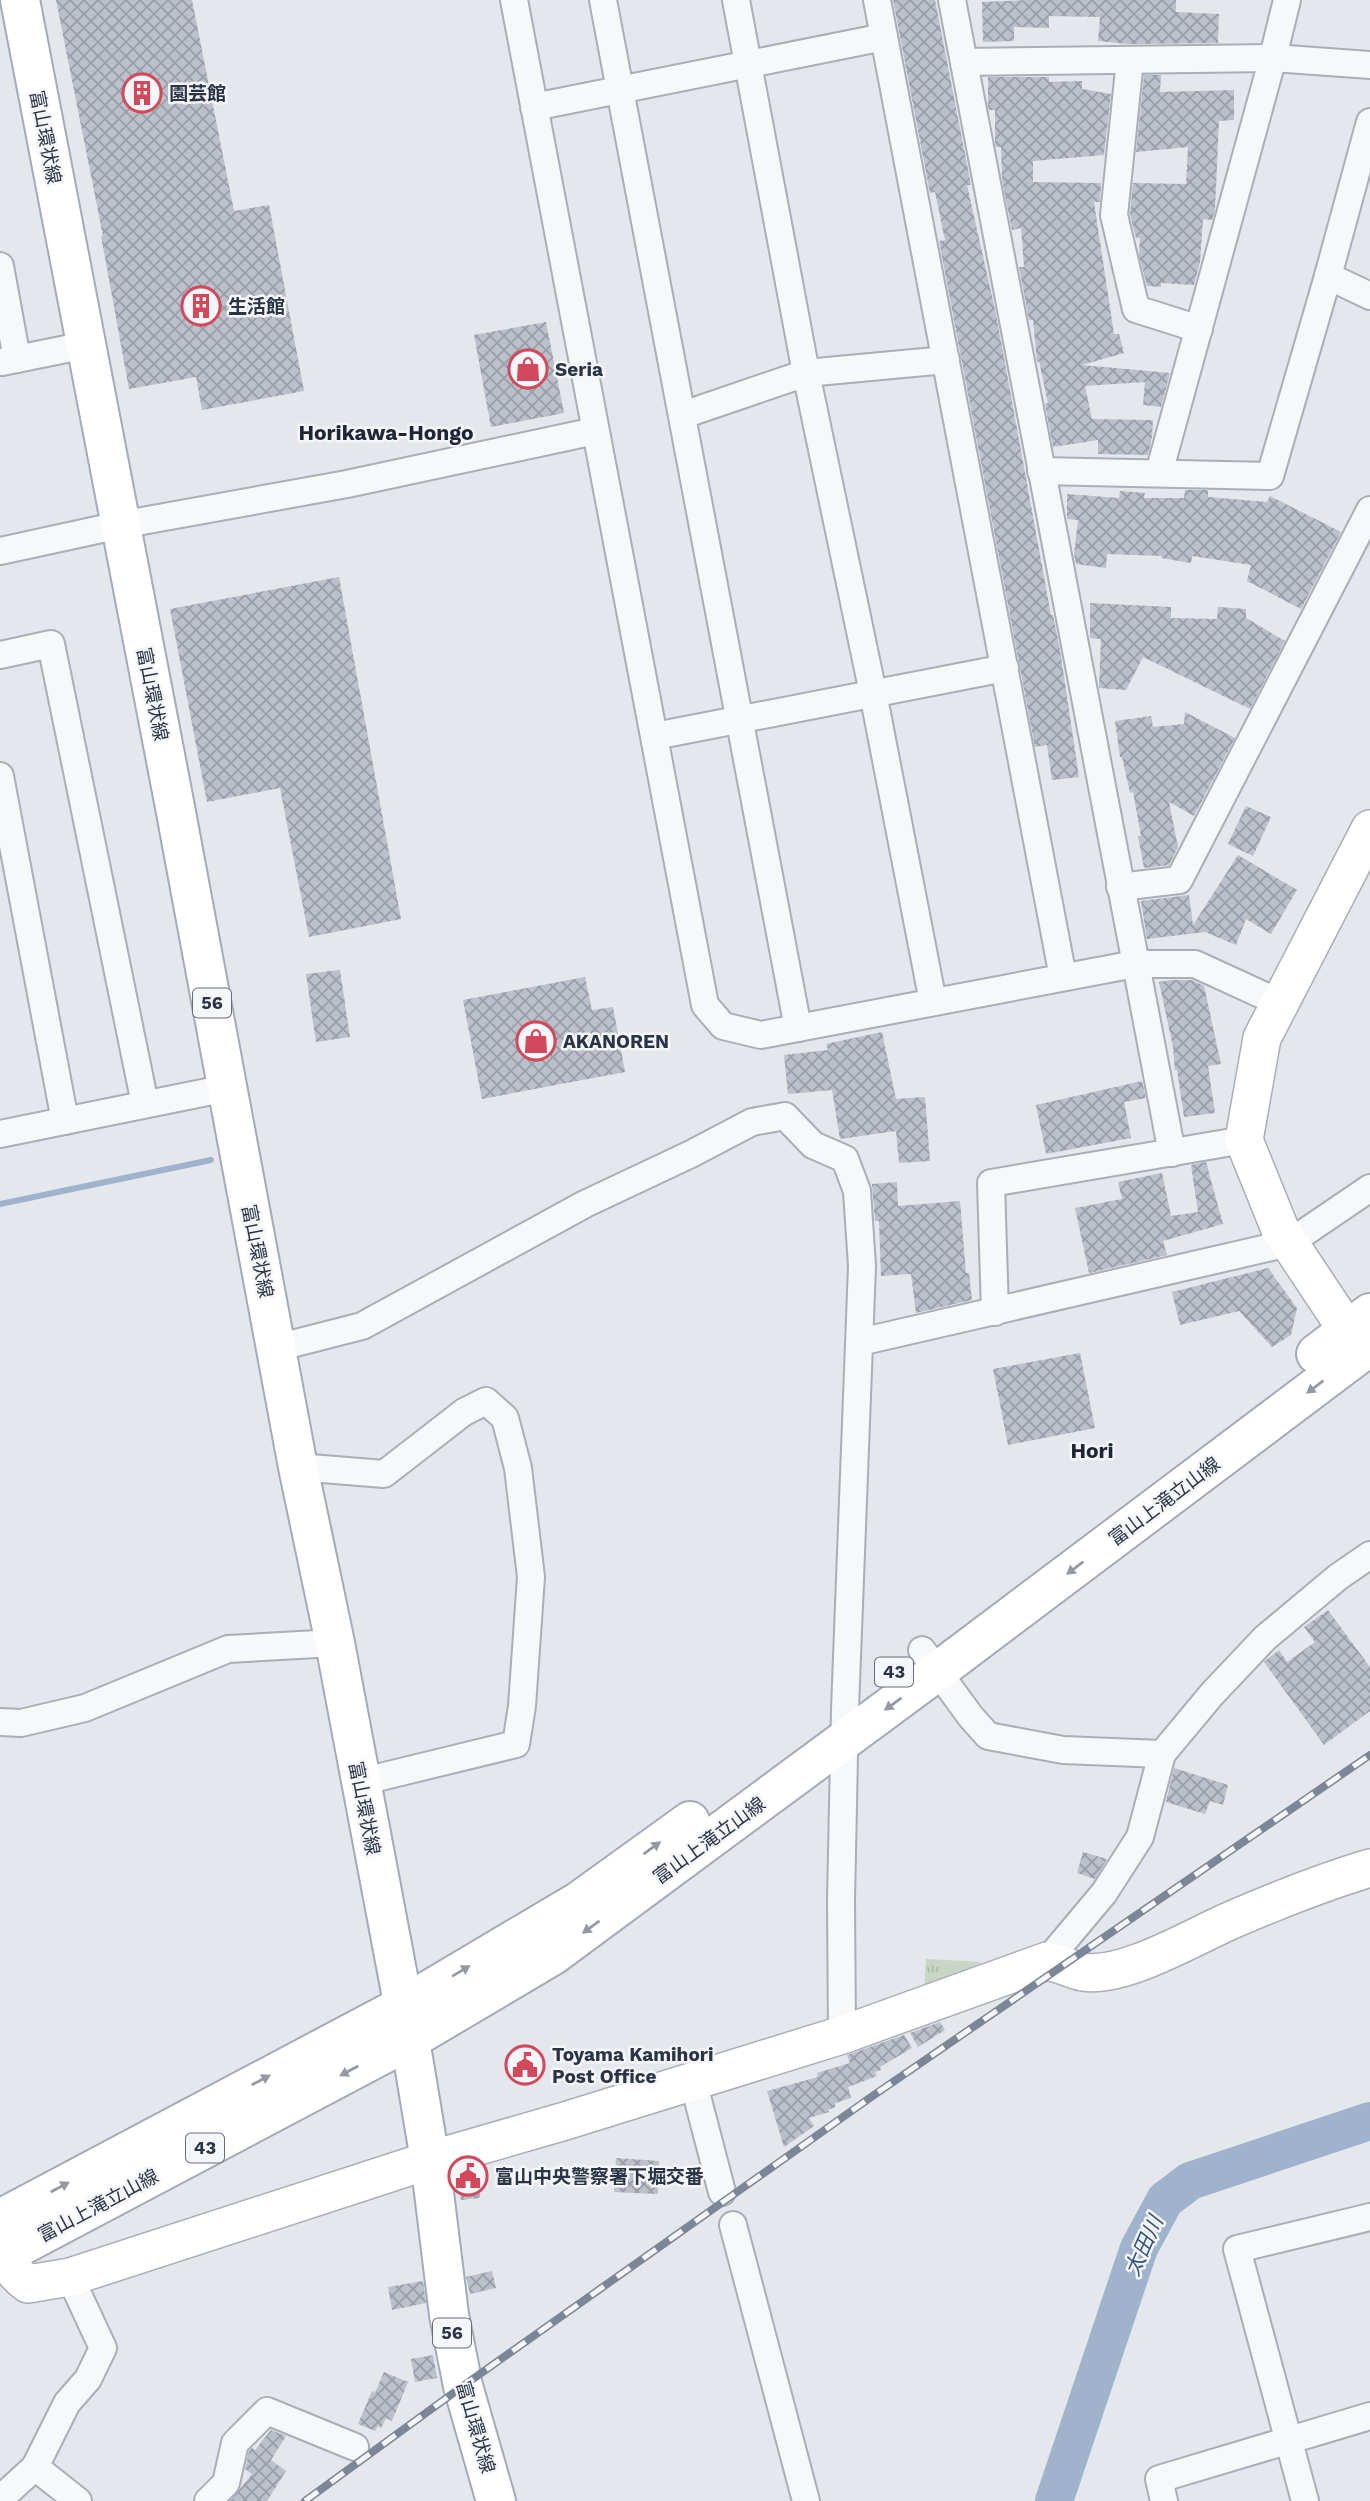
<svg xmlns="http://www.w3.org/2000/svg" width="1370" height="2501" viewBox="0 0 1370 2501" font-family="'Work Sans','Noto Sans JP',sans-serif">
<defs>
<pattern id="grass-tufts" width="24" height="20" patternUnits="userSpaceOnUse" patternTransform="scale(1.75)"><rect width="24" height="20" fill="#c9d6c5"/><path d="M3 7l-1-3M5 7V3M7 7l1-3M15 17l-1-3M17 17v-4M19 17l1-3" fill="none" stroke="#adb8ab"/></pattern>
<pattern id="building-cross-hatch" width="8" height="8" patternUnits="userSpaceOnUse" patternTransform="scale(1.75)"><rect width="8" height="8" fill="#bbc0ca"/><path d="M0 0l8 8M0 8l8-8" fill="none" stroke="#989da6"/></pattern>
</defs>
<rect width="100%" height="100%" fill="#e4e7ec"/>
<path fill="url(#grass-tufts)" d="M926 1959 982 1962 924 1989Z"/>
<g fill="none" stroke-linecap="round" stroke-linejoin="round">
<path stroke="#9fb4cc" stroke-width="6" d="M0 1204 211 1160"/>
<path stroke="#9fb4cc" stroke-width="38" d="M1054 2501 1139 2248 1165 2200 1190 2181 1370 2121"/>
</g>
<g fill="url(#building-cross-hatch)">
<path d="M56 0H192L234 211 269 205 304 391 202 410 196 377 129 389 101 236H103Z"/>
<path d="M893 0H935L971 185H967L996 314 1051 615H1053L1060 650 1079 777 1052 780 1047 745 1035 747 939 241 945 240 935 192 930 193Z"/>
<path d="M1028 0H1176V12L1219 14 1218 43 1128 44 1098 41 1100 17 1049 16V28L1014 27V41L983 42 982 2Z"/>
<path d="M1144 75H1161L1160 92 1234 90V120L1219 121 1215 210 1212 220 1203 219 1200 262 1194 285 1161 283V287L1147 286 1139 255 1140 238H1136L1130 214 1133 183 1186 184 1188 147 1136 152Z"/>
<path d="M988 77H1049V82L1082 81V89L1111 94 1104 155 1033 161V182L1101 183 1100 202H1094L1114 334H1119L1124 353 1082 365 1170 373 1161 407 1143 405 1145 382 1085 386 1092 419 1153 420 1152 437 1148 455 1098 454V440L1053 447 1045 404 1048 403 1039 361 1037 362 1033 320H1029L1019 267H1024L1021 228 1012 230 1002 180 1001 147H996L995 143V110H989L988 106Z"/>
<path d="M546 322 564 413 491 427 474 335Z"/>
<path d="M1185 490H1208V497L1267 502 1270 496 1341 532 1301 609 1247 581 1251 565 1192 556 1191 563 1161 558 1162 556 1107 554 1106 568 1076 564 1074 555 1078 520 1067 519V494L1119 498 1120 491 1145 493 1144 498H1184Z"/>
<path d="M339 577 401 919 309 937 280 788 207 802 170 609Z"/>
<path d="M1090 603 1171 607V618L1217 619 1218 607 1246 609V618L1285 641 1250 709 1143 657 1126 690 1099 688 1101 639 1090 638Z"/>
<path d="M1185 712 1235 738 1194 816 1169 802 1178 847 1169 865 1144 868 1138 836H1141L1133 792 1130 793 1122 757H1120L1115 721 1151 716 1153 727 1184 724Z"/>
<path d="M1246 806 1271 817 1253 856 1228 844Z"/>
<path d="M1238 855 1297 890 1271 934 1246 919 1236 945 1205 932 1147 939 1141 901 1189 895 1193 925Z"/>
<path d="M340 970 350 1037 316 1042 306 974Z"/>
<path d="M585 977 592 1010 613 1007 625 1072 482 1099 463 1000Z"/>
<path d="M1171 980H1192L1204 986 1221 1064 1208 1066 1215 1113 1184 1117 1177 1070H1175L1173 1047 1159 982Z"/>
<path d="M882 1032 896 1099 925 1097 930 1161 899 1163 896 1131 840 1139 832 1090 788 1094 784 1055 828 1050 826 1044Z"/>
<path d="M1142 1081 1146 1098 1124 1102 1131 1138 1046 1154 1036 1105Z"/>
<path d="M1206 1162 1223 1224 1163 1241 1167 1255 1089 1273 1075 1208 1122 1199 1118 1182 1162 1173 1171 1216 1198 1212 1191 1165Z"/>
<path d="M897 1182 898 1206 960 1201 966 1273H969L972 1300 916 1313 911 1274 881 1276 879 1221H875L872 1184Z"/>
<path d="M1268 1268 1297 1308 1291 1335 1272 1347 1239 1311 1180 1325 1172 1292Z"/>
<path d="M1080 1353 1095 1428 1008 1445 993 1369Z"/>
<path d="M1328 1610 1370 1667V1711L1324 1745 1264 1662 1279 1650 1287 1662 1315 1642 1304 1627Z"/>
<path d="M1174 1768 1228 1785 1223 1805 1210 1801 1205 1814 1166 1802Z"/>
<path d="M1083 1852 1107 1859 1095 1879 1077 1873Z"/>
<path d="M940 2022 945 2030 918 2047 910 2033Z"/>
<path d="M904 2035 912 2048 880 2067 881 2070 875 2072 877 2076 848 2087 851 2098 835 2103V2107L828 2110 829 2112 809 2118 814 2126 784 2147 767 2091 818 2077 817 2073 850 2063 847 2055Z"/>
<path d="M616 2158 659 2161 658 2194 614 2192Z"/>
<path d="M477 2168 480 2198 461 2200 458 2174Z"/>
<path d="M492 2271 496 2288 470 2294 466 2277Z"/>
<path d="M423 2281 426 2303 392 2310 388 2287Z"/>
<path d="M433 2355 437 2378 415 2382 411 2359Z"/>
<path d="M384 2372 408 2382 392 2421 386 2418 381 2428 378 2426 375 2431 358 2424 372 2391 375 2393Z"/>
<path d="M271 2430 286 2436 271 2460 286 2471 267 2501H230L252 2474 245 2469 249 2451 252 2448 255 2450Z"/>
</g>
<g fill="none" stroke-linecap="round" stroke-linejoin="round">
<g stroke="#a9aeb7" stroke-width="30">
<g id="street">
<path d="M514 0 705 1005 723 1026 761 1035 1135 964H1195L1280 1003"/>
<path d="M603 0 798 1028"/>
<path d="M736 0 806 373 873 693 933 1002"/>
<path d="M877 0 1063 977"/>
<path d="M952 0 1172 1153"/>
<path d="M1130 60 1114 215 1136 309 1199 329"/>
<path d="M964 62 1273 58 1370 65"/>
<path d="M534 107 884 37"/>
<path d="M1370 122 1328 276 1370 296"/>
<path d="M0 266 17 359"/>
<path d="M2 362 86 345"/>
<path d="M683 415 806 373 946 360"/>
<path d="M1041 471 1270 476 1328 276"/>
<path d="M1159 473 1272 61 1287 0"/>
<path d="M0 551 120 525 347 484 595 431"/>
<path d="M0 655 51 644 145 1104"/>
<path d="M655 736 1005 668"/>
<path d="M0 776 65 1121"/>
<path d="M1120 887 1179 880 1370 510"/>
<path d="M0 1134 227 1088"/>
<path d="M995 1312 991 1183 1244 1140"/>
<path d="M860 1342 1289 1243 1370 1188"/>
<path d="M276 1348 362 1326 585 1204 691 1154 752 1122 785 1116 813 1145 845 1159 857 1191 862 1266 845 1709 841 1900 842 2035"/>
<path d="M298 1467 384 1474 464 1412 486 1401 505 1418 518 1468 531 1577 522 1706 516 1744 360 1782"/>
<path d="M922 1650 971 1717 988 1736 1063 1750 1162 1754"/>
<path d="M0 1722 21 1723 85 1708 228 1649 335 1643"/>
<path d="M1047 1961 1104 1893 1140 1837 1162 1754 1212 1694 1265 1638 1338 1577 1370 1555"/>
<path d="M693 2081 722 2192"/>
<path d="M733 2225 806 2501"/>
<path d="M70 2277 103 2348 88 2379 67 2403 35 2467 78 2501"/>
<path d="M0 2499 35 2467"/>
<path d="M208 2501 226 2483 235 2443 267 2411 355 2447"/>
<path d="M1164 2501 1159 2479 1370 2416"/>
<path d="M1305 2501 1237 2249 1370 2217"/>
</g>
</g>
<g stroke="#a9aeb7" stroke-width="40">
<g id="secondary">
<path d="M1347 1330 1280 1229 1244 1140 1262 1038 1370 829"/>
<path d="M0 2244C5 2261 14 2274 28 2284L70 2277 430 2160 565 2121 842 2035 1047 1961C1059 1963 1073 1970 1083 1972 1124 1979 1196 1935 1234 1919 1278 1900 1324 1882 1370 1868"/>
</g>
</g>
<g stroke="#a3abb8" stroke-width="42">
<g id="primary">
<path d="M20 0 175 807 298 1467 335 1643 410 2040 430 2160 449 2315 463 2386 496 2501"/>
<path d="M1316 1354 1370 1313"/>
<path d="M0 2219 402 2006 579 1901 690 1821"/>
<path d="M0 2257 410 2040 552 1956 938 1671 1370 1346"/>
</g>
</g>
<use href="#street" stroke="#f7f8fa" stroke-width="26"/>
<use href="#secondary" stroke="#fff" stroke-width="37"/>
<use href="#primary" stroke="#fff" stroke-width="38"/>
<g stroke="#7d8696" stroke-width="8">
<path id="rail" d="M305 2501 463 2386 874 2095 1370 1755"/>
</g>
<use href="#rail" stroke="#f4f6f9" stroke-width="5" stroke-dasharray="16" stroke-linecap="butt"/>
</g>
<defs><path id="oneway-solid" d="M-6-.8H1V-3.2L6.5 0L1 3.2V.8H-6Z" transform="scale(1.75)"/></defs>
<g fill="#959aa2">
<use href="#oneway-solid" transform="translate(1315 1387) rotate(143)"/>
<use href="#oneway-solid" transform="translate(1075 1568) rotate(143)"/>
<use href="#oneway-solid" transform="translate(893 1704) rotate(144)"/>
<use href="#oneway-solid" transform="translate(652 1848) rotate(-36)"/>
<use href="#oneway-solid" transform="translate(591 1927) rotate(144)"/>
<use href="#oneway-solid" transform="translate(461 1971) rotate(-31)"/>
<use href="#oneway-solid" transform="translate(349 2071) rotate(152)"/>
<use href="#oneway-solid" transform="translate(261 2080) rotate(-28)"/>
<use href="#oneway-solid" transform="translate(60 2187) rotate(-28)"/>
</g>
<defs>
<g id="building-ring" transform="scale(2.0125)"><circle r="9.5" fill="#f4f6f9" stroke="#d1495b" stroke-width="1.5"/><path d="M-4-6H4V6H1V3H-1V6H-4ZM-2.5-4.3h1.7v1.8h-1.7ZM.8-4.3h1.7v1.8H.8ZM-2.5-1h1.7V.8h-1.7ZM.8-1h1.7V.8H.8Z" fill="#d1495b"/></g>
<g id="shop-ring" transform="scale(2.0125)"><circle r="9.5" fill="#f4f6f9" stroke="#d1495b" stroke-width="1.5"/><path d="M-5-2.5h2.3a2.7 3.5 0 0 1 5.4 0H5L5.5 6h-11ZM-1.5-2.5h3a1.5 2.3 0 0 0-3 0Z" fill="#d1495b"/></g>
<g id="civic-ring" transform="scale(2.0125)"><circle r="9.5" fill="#f4f6f9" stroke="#d1495b" stroke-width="1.5"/><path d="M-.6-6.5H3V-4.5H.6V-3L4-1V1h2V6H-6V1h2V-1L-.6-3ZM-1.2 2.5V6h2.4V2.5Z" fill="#d1495b"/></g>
</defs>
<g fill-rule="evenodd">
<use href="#building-ring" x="142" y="93"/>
<use href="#building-ring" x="201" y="306"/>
<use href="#shop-ring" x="528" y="369"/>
<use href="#shop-ring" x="536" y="1041"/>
<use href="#civic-ring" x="525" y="2065"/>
<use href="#civic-ring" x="468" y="2176"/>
</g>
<g text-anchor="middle" stroke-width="5" stroke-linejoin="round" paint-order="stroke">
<g fill="#f4f6f9" stroke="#676e7b" stroke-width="2">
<rect x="193" y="988.5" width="38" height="29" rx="5"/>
<rect x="875" y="1657.5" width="38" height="29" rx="5"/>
<rect x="186" y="2133.5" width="38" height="29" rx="5"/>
<rect x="433" y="2318.5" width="38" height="29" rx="5"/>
</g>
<g font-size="18" font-weight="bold" fill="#2b3445">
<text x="212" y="1009">56</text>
<text x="894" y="1678">43</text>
<text x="205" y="2154">43</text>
<text x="452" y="2339">56</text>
</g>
<g font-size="19" font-weight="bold" fill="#2b3445" stroke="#f4f6f9" text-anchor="start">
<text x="169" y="100">園芸館</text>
<text x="228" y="313">生活館</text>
<text x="555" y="376">Seria</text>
<text x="563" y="1048">AKANOREN</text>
<text x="552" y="2061">Toyama Kamihori<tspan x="552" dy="22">Post Office</tspan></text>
<text x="495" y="2183">富山中央警察署下堀交番</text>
</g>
<g font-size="19" fill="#2b3445" stroke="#f4f6f9">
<text transform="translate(46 137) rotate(79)" y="7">富山環状線</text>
<text transform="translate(153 694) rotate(79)" y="7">富山環状線</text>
<text transform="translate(258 1251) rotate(79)" y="7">富山環状線</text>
<text transform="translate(1164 1501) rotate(-37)" y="7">富山上滝立山線</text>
<text transform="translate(365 1808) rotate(79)" y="7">富山環状線</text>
<text transform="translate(709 1840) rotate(-36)" y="7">富山上滝立山線</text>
<text transform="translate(98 2205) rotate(-28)" y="7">富山上滝立山線</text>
<text transform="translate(476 2427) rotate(74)" y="7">富山環状線</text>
</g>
<g font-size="21" font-weight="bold" fill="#1d2536" stroke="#f4f6f9">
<text x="386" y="440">Horikawa-Hongo</text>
<text x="1092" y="1458">Hori</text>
</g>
<g font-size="21" font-style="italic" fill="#34527a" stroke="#f4f6f9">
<text transform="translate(1144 2246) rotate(-66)" y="7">太田川</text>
</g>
</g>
</svg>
